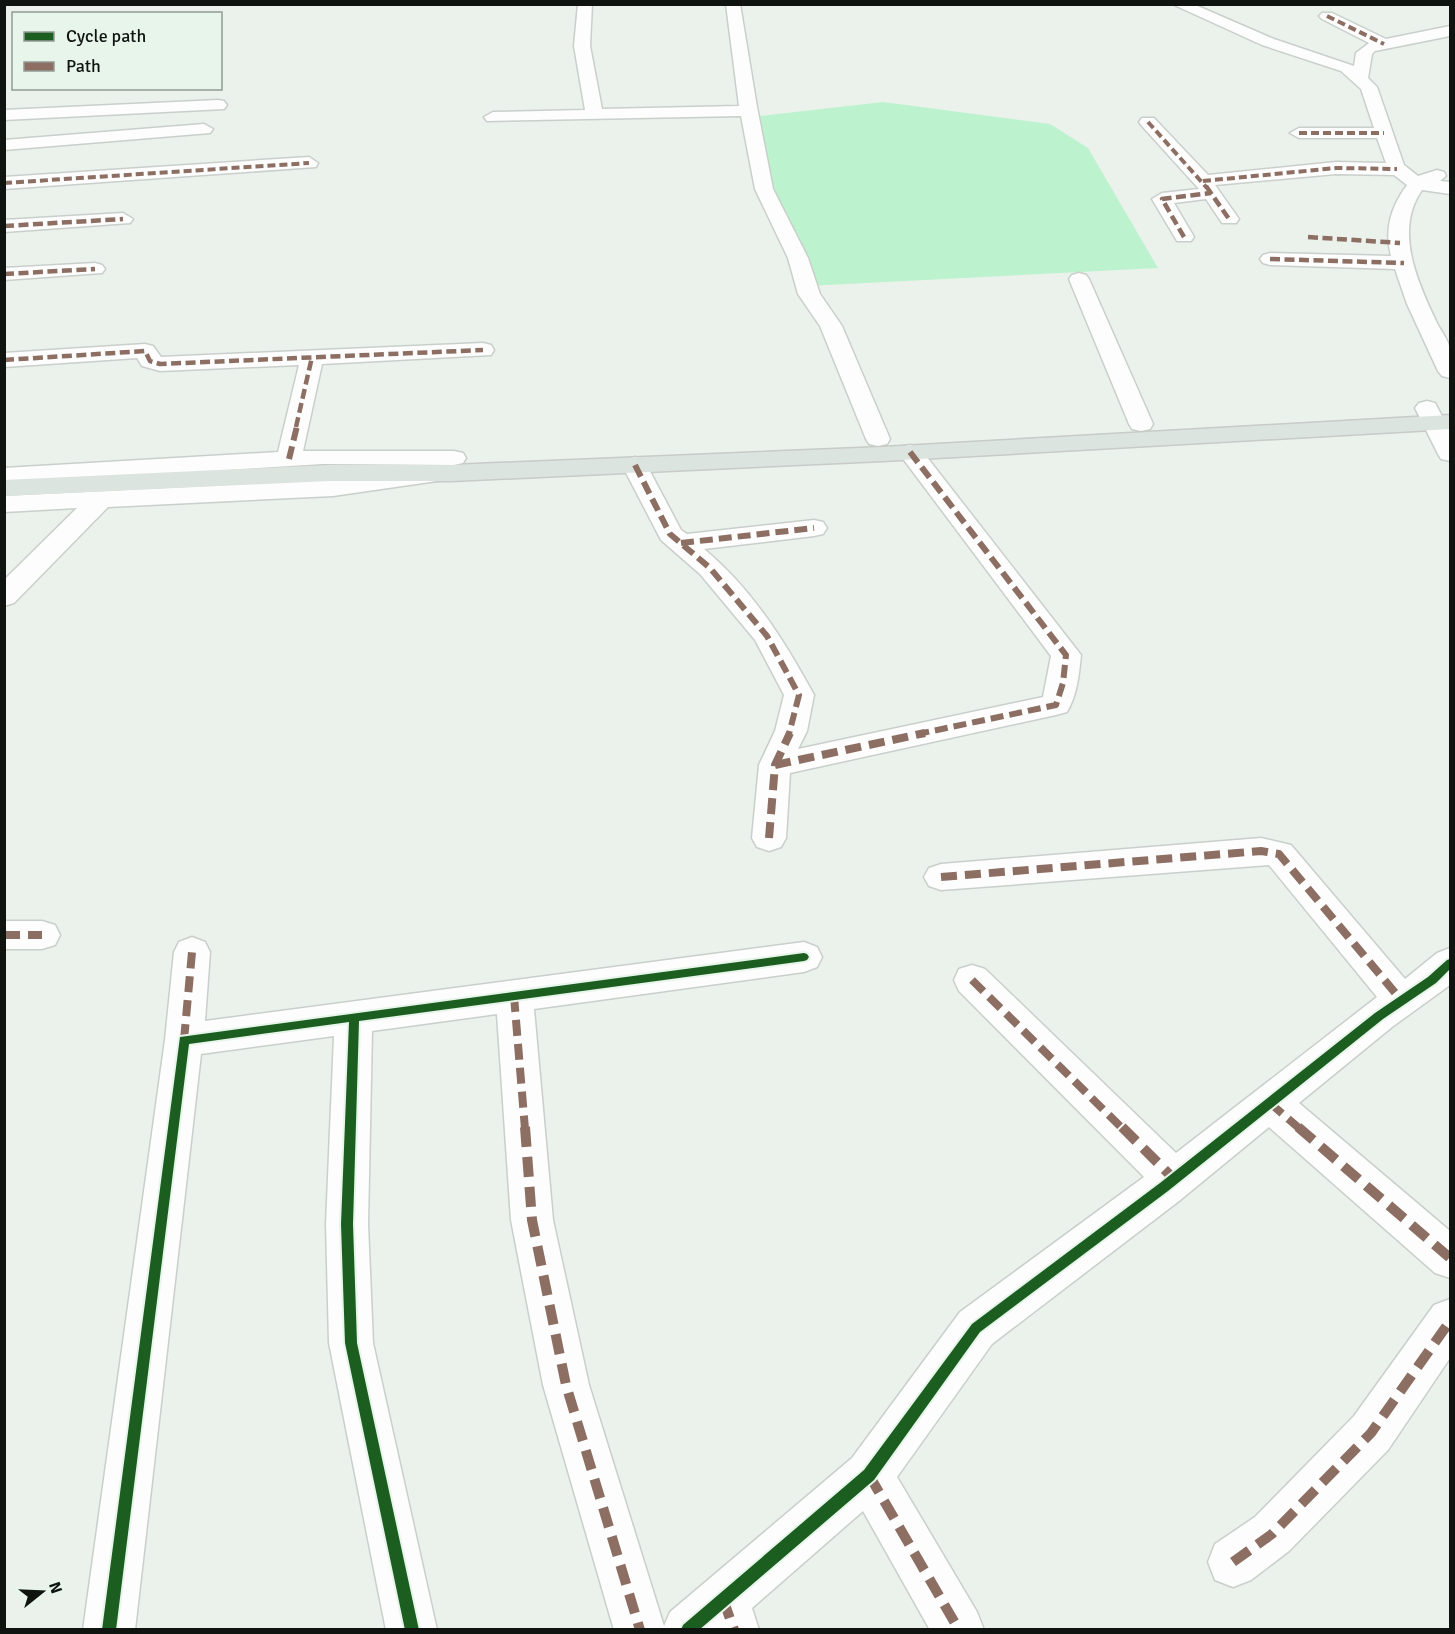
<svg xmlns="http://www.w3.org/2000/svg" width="1455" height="1634" viewBox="0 0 1455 1634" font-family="Signika,sans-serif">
<rect width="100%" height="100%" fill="#ebf2ec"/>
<path fill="#bcf3ce" d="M883 102 1050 124 1088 148 1158 268 808 286 750 117Z"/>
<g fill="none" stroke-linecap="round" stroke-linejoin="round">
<g stroke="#c9cfcb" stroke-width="3">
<g id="minor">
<path d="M578 4H592L590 46 602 109 739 106 726 4H740L757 107 773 189 808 258 820 294 842 326 890 439 887 444 878 446 869 444 866 439 820 326 798 294 788 258 755 189 741 116 487 121 484 117 493 112 585 110 574 46Z"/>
<path d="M1172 4H1193L1274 39 1354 66 1356 53 1369 43 1322 19 1319 16 1322 13H1332L1386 39 1450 26V36L1375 51 1372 54 1368 78 1377 87 1404 165 1418 176 1437 170 1444 172 1446 176 1440 181 1450 182V194L1422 190C1394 230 1417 281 1436 321 1440 330 1449 340 1450 350 1452 358 1450 369 1450 378L1442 376 1438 371 1407 304 1395 269 1270 265 1263 263 1260 259 1263 255 1270 253 1391 256C1384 229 1391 207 1407 185L1394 175 1336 174 1215 185 1239 219 1236 223H1222L1206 199 1174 203 1194 237 1191 241H1177L1152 199 1162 193 1199 189 1142 126 1139 122 1142 118H1154L1208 175 1336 162 1386 163 1377 138H1299L1290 133 1299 128H1374L1361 89 1341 71 1262 45Z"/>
<path d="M218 100 224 101 227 105 224 109 4 120V110Z"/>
<path d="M204 124 213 129 210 133 4 150V140Z"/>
<path d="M309 157 318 163 316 167 4 189V177Z"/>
<path d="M123 213 133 219 130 223 4 232V220Z"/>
<path d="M95 263 102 265 105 269 102 273 4 280V268Z"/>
<path d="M1079 273 1086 275 1089 279 1153 424 1150 429 1141 431 1132 429 1129 424 1069 279 1072 275Z"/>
<path d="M483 343 491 345 494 350 491 355 322 364 303 451H454L463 453 466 458 463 463 454 465 323 464 4 484V468L278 452 299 365 160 371 142 366 137 358 4 367V353L145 344 153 346 161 357Z"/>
<path d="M1427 401 1435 403 1450 431V461L1441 459 1438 454 1415 408 1419 403Z"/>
<path d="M910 445 919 447 1081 655C1079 675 1077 695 1067 712L1056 715 790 773 786 838 781 847 769 851 757 847 752 838 759 765 775 731 784 695 755 640 700 574 661 540 622 465 626 460 635 457 644 460 681 530 687 534 814 520 823 522 827 528 823 534 814 536 704 549C752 589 784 640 814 695L807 731 798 749 1043 697 1051 656 898 452 901 447Z"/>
<path d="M435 467 444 470 448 475 444 480 333 496 108 507 14 603 4 606V580L77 508 4 512V496L333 480Z"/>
<path d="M1261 838 1291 845 1405 979 1437 953 1450 948V985L1392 1027 1299 1103 1450 1231V1278L1435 1273 1269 1127 1179 1201 992 1344 897 1477 977 1612 984 1630H930L863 1511 752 1608 759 1630H614L543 1385 511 1220 497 1014 372 1031 368 1224 373 1343 437 1630H386L329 1343 326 1224 334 1036 201 1054 135 1630H83L165 1040 174 952 179 942 192 937 205 942 210 952 205 1021 804 942 817 947 822 957 817 967 804 972 534 1009 553 1220 589 1385 664 1626 670 1612 852 1458 960 1312 1144 1177 959 991 954 980 959 969 972 965 985 969 1176 1153 1377 997 1269 865 941 890 929 886 924 877 929 868 941 864Z"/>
<path d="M4 921H42L55 925 60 935 55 945 42 949H4Z"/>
<path d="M1450 1299V1358L1388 1450 1289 1551 1251 1580 1233 1587 1215 1580 1208 1562 1215 1544 1255 1517 1354 1416 1434 1305Z"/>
</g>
</g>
<g stroke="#c8cbc8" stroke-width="3">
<path id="major" d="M1450 415V429L883 461 452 481H329L4 496V480L329 465H452L883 447Z"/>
</g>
<use href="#minor" fill="#fcfdfc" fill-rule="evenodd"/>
<use href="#major" fill="#dce4df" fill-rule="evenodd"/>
<g stroke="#8d6e63" stroke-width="4" stroke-dasharray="8 4" stroke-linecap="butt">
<path d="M1327 16 1384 44"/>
<path d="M1148 122 1207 188"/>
<path d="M1299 133H1384"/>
<path d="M1203 181 1336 168 1397 169"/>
<path d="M4 183 309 163"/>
</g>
<g stroke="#8d6e63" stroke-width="4.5" stroke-dasharray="10 4.5" stroke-linecap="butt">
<path d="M1206 186 1229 219"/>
<path d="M4 226 123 219"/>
<path d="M1184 237 1162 199 1211 193"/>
<path d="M1308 237 1400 243"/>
<path d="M1270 259 1404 263"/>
<path d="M4 274 95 269"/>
<path d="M4 360 145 351 150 361 160 364 483 350"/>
<path d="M296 427 312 357"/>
</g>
<g stroke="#8d6e63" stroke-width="6" stroke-dasharray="13 6" stroke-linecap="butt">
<path d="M910 452 1066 655 1063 683 1056 705 918 734"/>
<path d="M289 459 297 426"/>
<path d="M635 465 670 534 710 568 767 636 799 695 789 734"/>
<path d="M681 543 814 528"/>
</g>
<g stroke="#8d6e63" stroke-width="8" stroke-dasharray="16 8" stroke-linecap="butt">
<path d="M775 765 925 733"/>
<path d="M769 838 775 765 790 733"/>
<path d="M941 877 1261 851 1279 854 1402 1001"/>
<path d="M4 935H42"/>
<path d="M972 980 1123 1129"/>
<path d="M514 996 525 1129"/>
<path d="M184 1040 192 952"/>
<path d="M1270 1103 1300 1129"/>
</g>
<g stroke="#8d6e63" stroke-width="10" stroke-dasharray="20 10" stroke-linecap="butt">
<path d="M525 1127 532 1220 566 1385 640 1630"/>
<path d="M1122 1127 1174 1179"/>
<path d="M1298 1127 1450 1258"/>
<path d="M869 1475 959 1630"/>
<path d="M1233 1562 1272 1534 1371 1433 1450 1321"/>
<path d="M723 1599 734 1630"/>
</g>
<g stroke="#e8f5eb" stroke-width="4">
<g id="cycleway">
<path d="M804 953 807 954 809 957 807 960 804 961 359 1021 353 1224 357 1343 419 1630H405L345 1343 341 1224 349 1022 189 1044 116 1630H102L180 1037Z"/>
<path d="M1450 959V969L1436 983 1383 1019 1168 1191 980 1332 874 1480 699 1630H681L683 1625 864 1470 972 1324 1160 1183 1375 1013 1428 977 1447 960Z"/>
</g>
</g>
<use href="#cycleway" fill="#1b5e20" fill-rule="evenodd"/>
</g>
<rect width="1455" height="1634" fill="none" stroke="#101411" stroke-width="12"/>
<rect x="12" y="12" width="210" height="78" fill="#e8f5eb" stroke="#929b94" stroke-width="1.5"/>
<rect x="24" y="32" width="30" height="9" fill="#1b5e20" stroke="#929b94" stroke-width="1.5"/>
<text x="66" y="42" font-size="18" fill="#101411">Cycle path</text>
<rect x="24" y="62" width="30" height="9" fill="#8d6e63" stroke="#929b94" stroke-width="1.5"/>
<text x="66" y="72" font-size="18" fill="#101411">Path</text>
<g transform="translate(42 1592) rotate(72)" stroke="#e8f5eb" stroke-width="4.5" paint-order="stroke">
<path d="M0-4.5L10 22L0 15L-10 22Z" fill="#101411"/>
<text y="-9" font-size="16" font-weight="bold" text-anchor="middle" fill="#101411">N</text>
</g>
</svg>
